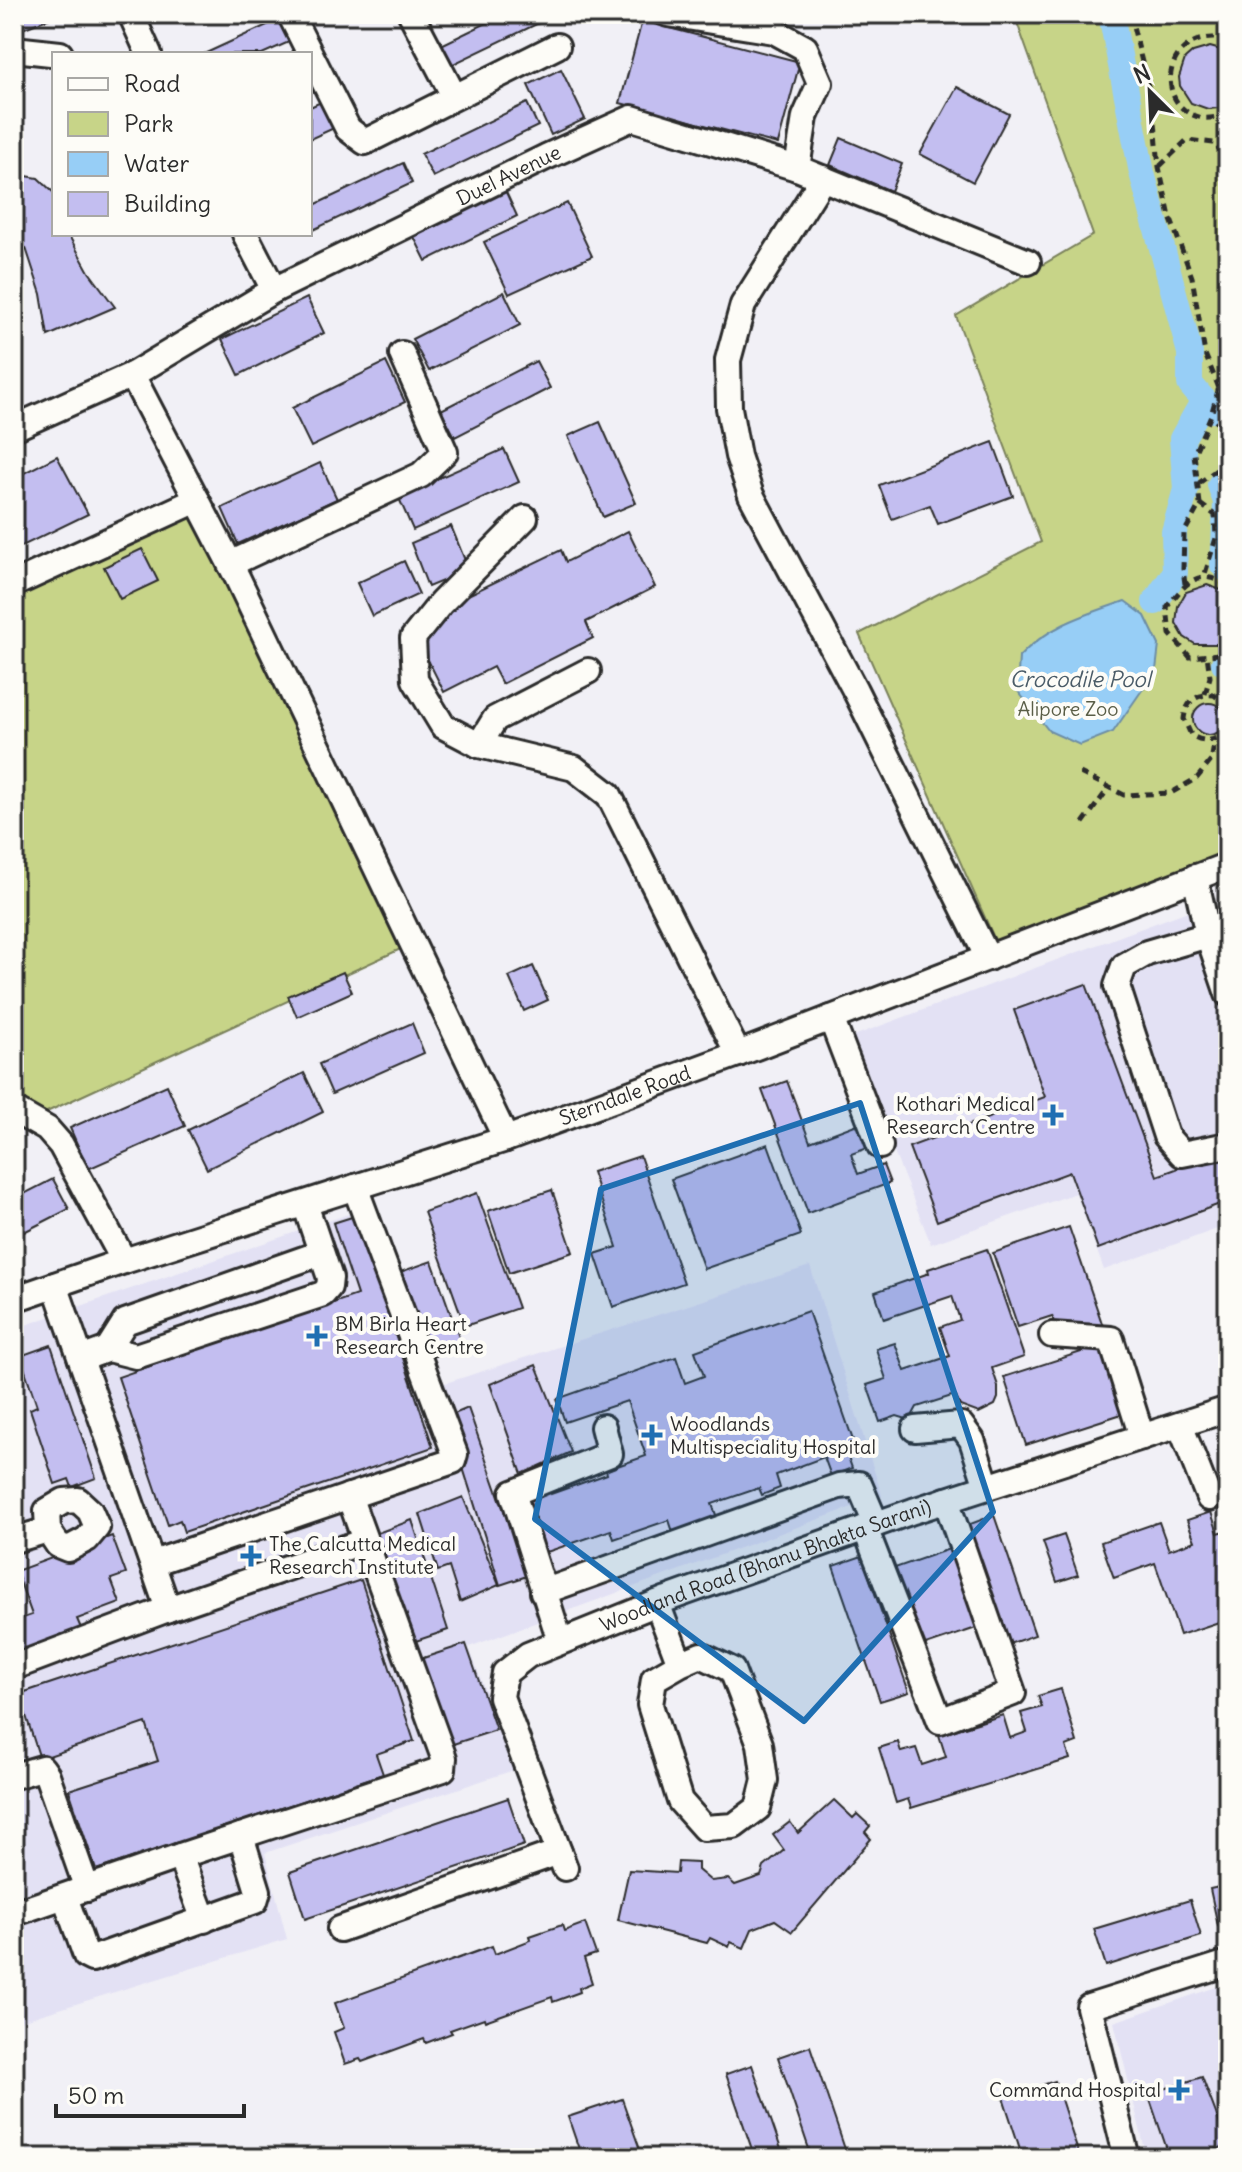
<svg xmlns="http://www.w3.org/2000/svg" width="1242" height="2172" viewBox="0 0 1242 2172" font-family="Delius,sans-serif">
<rect width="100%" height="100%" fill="#f1f0f6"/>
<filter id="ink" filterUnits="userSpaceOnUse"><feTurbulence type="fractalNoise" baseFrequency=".0125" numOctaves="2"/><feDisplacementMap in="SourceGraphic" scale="16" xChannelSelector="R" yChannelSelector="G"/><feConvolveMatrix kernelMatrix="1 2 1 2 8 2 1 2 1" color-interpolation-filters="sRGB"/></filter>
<g filter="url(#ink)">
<g fill="#e3e1f4">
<path d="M1204 905 1228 971V1225L1104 1270 1076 1193 931 1244 848 1038Z"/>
<path d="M369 1207 427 1389 810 1266 882 1496 469 1647 514 1770 265 1853 287 1939 14 2023V1329Z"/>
<path d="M1228 1983V2158H1147L1114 2022Z"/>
</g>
<g fill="#c7d488" stroke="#79805a" stroke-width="2">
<path d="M1014 14H1228V851L998 947 859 634 1041 542 956 316 1093 235Z"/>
<path d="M194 505 405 947 38 1116 14 1101V587Z"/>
</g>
<path fill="#97cef6" stroke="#6c8da5" stroke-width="2" d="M1125 601 1145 616 1159 645 1156 670 1113 732 1080 745 1049 731 1017 690 1019 657C1049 625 1085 615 1125 601Z"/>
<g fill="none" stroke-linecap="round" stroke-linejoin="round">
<g stroke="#97cef6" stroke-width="26">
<path d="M1111 14 1142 173 1190 353V384L1212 410 1228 411"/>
<path d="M1228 472 1220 485 1226 502 1223 565 1228 570"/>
<path d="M1155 602 1175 573 1174 532 1186 489 1182 439 1204 400"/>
<path d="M1224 663 1228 660"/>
</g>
</g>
<g fill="#c3bef0" stroke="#2b2b2b" stroke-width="2">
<path d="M14 14H60L17 31Z"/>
<path d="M505 14H544L547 19 445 68 435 48Z"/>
<path d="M278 20 289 42 262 54H204Z"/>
<path d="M642 21 800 62 778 144 620 103Z"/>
<path d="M1210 47 1228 52V104L1219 108 1208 109 1191 103 1180 86 1179 77 1185 59 1193 52Z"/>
<path d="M561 69 585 119 551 135 528 85Z"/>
<path d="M957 87 1009 114 973 182 920 154Z"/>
<path d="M321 102 334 128 310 139V107Z"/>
<path d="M527 103 538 126 433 177 421 154Z"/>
<path d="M841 138 902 164 891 191 830 165Z"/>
<path d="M403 163 412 183 313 230 310 224V207Z"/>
<path d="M26 176 38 178 54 193V234H68L89 272 115 307 48 336 41 294 26 248 14 253V182Z"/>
<path d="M505 190 517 216 426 261 413 235Z"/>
<path d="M567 203 592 256 509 294 484 242Z"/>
<path d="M504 292 520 325 429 371 412 339Z"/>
<path d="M307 298 324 333 239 375 222 339Z"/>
<path d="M536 361 550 388 455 437 441 410Z"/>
<path d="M386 362 405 402 311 447 292 408Z"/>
<path d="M600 422 636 503 603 517 568 436Z"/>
<path d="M993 442 1013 496 938 524 930 505 892 519 879 485Z"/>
<path d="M504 449 519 482 413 530 398 496Z"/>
<path d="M57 456 88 514 14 550V478Z"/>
<path d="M320 463 337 499 238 544 222 508Z"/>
<path d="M451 526 469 570 428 587 411 543Z"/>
<path d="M628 531 655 587 586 622 593 638 502 684 493 667 444 692 416 636 445 621 439 609 561 550 566 562Z"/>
<path d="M142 549 158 581 120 599 104 567Z"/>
<path d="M404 561 419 594 372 616 357 583Z"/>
<path d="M1207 585 1224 591 1228 598V634L1220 644H1195L1184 637 1176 623 1178 606 1186 592Z"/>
<circle cx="1209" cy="719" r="16"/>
<path d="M533 966 548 1000 524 1011 509 977Z"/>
<path d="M343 972 352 992 297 1017 288 996Z"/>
<path d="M1086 984 1157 1176 1228 1150V1201L1098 1249 1070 1172 937 1221 909 1147 1045 1097 1014 1010Z"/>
<path d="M412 1023 424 1053 332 1094 319 1064Z"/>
<path d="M304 1073 323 1112 207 1169 188 1130Z"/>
<path d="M787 1081 810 1142 860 1123 868 1148 851 1154 858 1174 883 1165 890 1183 808 1213 762 1090Z"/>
<path d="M167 1085 185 1126 88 1169 70 1128Z"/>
<path d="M768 1144 801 1235 704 1269 671 1179Z"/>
<path d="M640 1156 684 1283 613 1307 595 1254 617 1247 592 1172Z"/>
<path d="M53 1179 69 1209 14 1237V1199Z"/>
<path d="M552 1190 573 1252 509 1273 488 1211Z"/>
<path d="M477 1193 518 1308 465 1326 424 1212Z"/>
<path d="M355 1216 433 1447 184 1532 180 1520 168 1525 118 1377 357 1295 333 1223Z"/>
<path d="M1069 1227 1106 1335 1058 1334 1052 1316 1018 1327 993 1253Z"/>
<path d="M987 1249 1024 1357 992 1368 998 1386V1398L995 1405 979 1413 960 1406 955 1395 917 1407 910 1420 897 1416 880 1422 867 1385 886 1379 876 1349 895 1343 905 1371 950 1356 940 1327 960 1320 952 1296 884 1319 875 1292 929 1273 928 1269Z"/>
<path d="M432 1261 462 1346 430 1358 400 1272Z"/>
<path d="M808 1311 855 1446 845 1449 852 1468 831 1476 824 1457 776 1475 780 1488 762 1495 759 1488 712 1504 719 1523 675 1538 669 1520 614 1539 611 1530 541 1554 523 1500 550 1491 551 1494 607 1474 606 1470 646 1456 627 1401 565 1422 557 1399 676 1357 685 1383 704 1376 695 1351Z"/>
<path d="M1109 1343 1131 1411 1026 1445 1004 1377Z"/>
<path d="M51 1345 96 1478 72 1487 69 1479 55 1484 30 1409 37 1406 20 1356Z"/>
<path d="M536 1365 571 1452 522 1474 490 1384Z"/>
<path d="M468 1408 527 1576 500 1585 447 1417Z"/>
<path d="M463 1497 499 1585 460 1602 449 1567 438 1571 420 1514Z"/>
<path d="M1211 1512 1218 1533 1228 1530V1619L1180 1635 1155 1563 1114 1578 1101 1542 1159 1522 1169 1550 1195 1541 1187 1520Z"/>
<path d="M994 1515 1035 1635 1006 1645 965 1526Z"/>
<path d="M412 1520 448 1630 407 1644 396 1594 381 1548 376 1549 372 1535Z"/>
<path d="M1064 1535 1078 1575 1057 1582 1043 1542Z"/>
<path d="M112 1536 126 1574 111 1579 120 1603 77 1619 83 1633 14 1656V1621L32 1615 16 1571Z"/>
<path d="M955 1547 982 1626 917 1648 889 1570Z"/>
<path d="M862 1556 909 1692 880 1701 833 1566Z"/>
<path d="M361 1580 414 1741 376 1754 383 1774 96 1870 69 1790 158 1761 146 1723 40 1759 19 1694Z"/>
<path d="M466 1644 496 1730 444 1747 414 1661Z"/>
<path d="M1061 1689 1077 1742 1066 1746 1070 1759 911 1808 908 1799 896 1803 879 1748 898 1742 901 1752 916 1748 922 1765 946 1757 939 1735 1003 1715 1010 1738 1027 1732 1021 1713 1042 1707 1038 1696Z"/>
<path d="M508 1798 524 1845 305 1919 290 1872Z"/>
<path d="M834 1800 853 1818 857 1814 870 1826 865 1832 871 1839 792 1932 775 1920 752 1929 744 1948 731 1942 729 1947 710 1938 707 1943 618 1920 629 1870 677 1873 678 1862 698 1863V1870L711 1881 728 1879 735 1885 761 1876 764 1867 784 1850 773 1835 790 1822 798 1833Z"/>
<path d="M1228 1885V1924L1218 1926 1210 1889Z"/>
<path d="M1190 1900 1201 1936 1106 1966 1094 1929Z"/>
<path d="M585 1923 596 1954 584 1958 592 1983 579 1988 580 1992 553 2002 552 1997 485 2021 484 2018 450 2030 452 2033 426 2043 424 2039 362 2062 360 2059 345 2064 334 2032 344 2028 335 2003 492 1946 495 1954 531 1940 530 1936 562 1925 564 1931Z"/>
<path d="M1228 2017V2056L1225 2051Z"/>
<path d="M810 2046 847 2155 838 2158H812L778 2057Z"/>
<path d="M752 2065 784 2158H755L726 2074Z"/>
<path d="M1202 2077 1228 2145 1192 2158H1170L1148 2094Z"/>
<path d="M1055 2081 1080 2158H1023L1003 2097Z"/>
<path d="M622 2099 643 2158H582L568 2117Z"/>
</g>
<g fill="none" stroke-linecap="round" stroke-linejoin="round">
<g stroke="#2b2b2b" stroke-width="30">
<g id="minor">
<path d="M131 14 149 54"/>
<path d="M290 14 348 129 365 142 557 46"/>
<path d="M411 14 454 96"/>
<path d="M668 14 774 31 805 48 820 83 805 117 797 168"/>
<path d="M14 49 60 54"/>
<path d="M823 178 743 305 728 360 729 408 738 456 751 495 855 690 988 958"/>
<path d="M245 234 274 290"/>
<path d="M132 375 237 577 506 1139"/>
<path id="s1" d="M14 428 132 375 274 290 546 157 632 118 797 168 1028 262"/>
<path d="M525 518 441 603 413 638 415 680 443 726 479 745 574 768 609 795 738 1054"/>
<path d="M230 564 421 475 445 452 402 354"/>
<path d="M14 584 197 500"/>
<path d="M479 745 495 719 588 671"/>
<path d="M1195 877 1208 935 1228 994"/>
<path d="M1208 935 1147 953 1124 966 1117 986 1166 1136 1182 1154 1228 1145"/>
<path d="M831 1018 880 1146"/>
<path d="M14 1110 47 1129 61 1145 124 1261"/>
<path d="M55 1285 168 1609"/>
<path id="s2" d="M14 1299 124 1261 506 1139 738 1054 1228 865"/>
<path d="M1052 1335 1111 1339 1142 1437"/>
<path d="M108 1349 125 1322 321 1253"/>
<path d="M81 1359 108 1349 136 1356 323 1294 329 1287 330 1278 305 1204"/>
<path d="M1180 1425 1209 1498"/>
<path d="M915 1429 961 1425 972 1440 987 1487"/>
<path d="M78 1500 90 1511 97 1527 87 1539 68 1549 58 1545 48 1530 47 1511 64 1501Z"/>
<path d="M865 1528 940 1721 1013 1693 946 1500"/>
<path d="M14 1540 48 1530"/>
<path d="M153 1563 453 1461 455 1454 355 1187"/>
<path d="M543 1592 839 1486 859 1484 876 1524"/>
<path d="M657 1603 680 1664 654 1679 650 1705 680 1801 704 1828 734 1826 758 1808 765 1780 760 1744 732 1670 701 1655 680 1664"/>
<path d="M560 1641 513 1493 610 1454 603 1427"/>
<path d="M14 1667 168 1609 365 1541"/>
<path d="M14 1776 42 1768 47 1775 87 1889"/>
<path d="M180 1856 204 1920"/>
<path id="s3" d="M565 1868 501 1697 505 1673 528 1655 667 1599 913 1511 1228 1409"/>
<path d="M65 1897 86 1956 92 1959 255 1901 258 1891 241 1836"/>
<path d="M14 1907 24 1910 180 1856 443 1769 444 1758 349 1496"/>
<path d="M340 1929 559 1852"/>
<path d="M1127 2158 1089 2007 1228 1963"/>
</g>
</g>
<g stroke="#2b2b2b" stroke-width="5" stroke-dasharray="8 6" stroke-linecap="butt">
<path d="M1130 14 1154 110 1159 167 1170 217 1192 277 1205 354 1219 388 1228 384"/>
<path d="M1228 40C1165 24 1149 108 1203 118 1211 119 1220 116 1228 115"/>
<path d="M1160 166 1187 140 1214 143 1228 159"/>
<path d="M1199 483 1219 468 1228 436 1212 416"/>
<path d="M1200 504 1215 515 1216 538 1204 577"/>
<path d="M1185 584 1183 569 1184 533 1200 504 1194 454 1211 415 1228 356"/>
<path d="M1228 586C1198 566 1185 584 1167 607L1170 634 1190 657 1219 654 1228 646"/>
<path d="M1205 694 1210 677 1207 655"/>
<path d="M1228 706 1214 695C1196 693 1186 702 1184 719L1191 735C1205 744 1218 741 1228 729"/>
<path d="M1080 773 1124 795 1171 793 1197 778 1211 761 1215 740"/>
<path d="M1083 823 1109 788"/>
</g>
<use href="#minor" stroke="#fdfcf7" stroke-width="24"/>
</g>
</g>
<path fill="#1f6fb2" fill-opacity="0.2" stroke="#1f6fb2" stroke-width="6" stroke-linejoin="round" d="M860 1103 993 1512 804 1721 535 1519 601 1189Z"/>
<g fill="#1f6fb2" stroke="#fdfcf7" stroke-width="3">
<path d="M1049 1103h8v8h8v8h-8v8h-8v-8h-8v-8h8z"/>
<path d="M313 1324h8v8h8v8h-8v8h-8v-8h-8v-8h8z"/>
<path d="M648 1423h8v8h8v8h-8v8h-8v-8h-8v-8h8z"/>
<path d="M247 1544h8v8h8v8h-8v8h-8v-8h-8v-8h8z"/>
<path d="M1175 2078h8v8h8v8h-8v8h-8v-8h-8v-8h8z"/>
</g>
<g text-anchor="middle" stroke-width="8" stroke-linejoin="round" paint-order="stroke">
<g font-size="20" fill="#2b2b2b" stroke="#fdfcf7">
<text dy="7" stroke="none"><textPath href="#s1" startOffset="556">Duel Avenue</textPath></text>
<text dy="7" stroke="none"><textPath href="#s2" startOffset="644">Sterndale Road</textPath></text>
<text dy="7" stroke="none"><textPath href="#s3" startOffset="490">Woodland Road (Bhanu Bhakta Sarani)</textPath></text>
</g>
<g font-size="20" fill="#5a5e47" stroke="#fdfcf7">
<text x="1068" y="716">Alipore Zoo</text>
</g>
<g font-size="20" fill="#2b2b2b" stroke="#fdfcf7" text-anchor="start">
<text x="1035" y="1111" text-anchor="end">Kothari Medical<tspan x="1035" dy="23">Research Centre</tspan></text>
<text x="335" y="1331">BM Birla Heart<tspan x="335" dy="23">Research Centre</tspan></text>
<text x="670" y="1431">Woodlands<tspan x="670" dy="23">Multispeciality Hospital</tspan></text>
<text x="269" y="1551">The Calcutta Medical<tspan x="269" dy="23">Research Institute</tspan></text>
<text x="1161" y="2097" text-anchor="end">Command Hospital</text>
</g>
<g font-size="22" font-style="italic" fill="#4b5c68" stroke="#fdfcf7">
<text x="1080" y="687">Crocodile Pool</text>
</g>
</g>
<rect width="1242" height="2172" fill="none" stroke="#fdfcf7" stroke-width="48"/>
<rect x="24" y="24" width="1194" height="2124" fill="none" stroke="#2b2b2b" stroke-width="3" filter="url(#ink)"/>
<rect x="52" y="52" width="260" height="184" fill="#fdfcf7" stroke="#a9a8a5" stroke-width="2"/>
<rect x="68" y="78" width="40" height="12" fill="#fdfcf7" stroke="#a9a8a5" stroke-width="2"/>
<text x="124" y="92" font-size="24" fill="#2b2b2b">Road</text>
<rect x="68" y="112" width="40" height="24" fill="#c7d488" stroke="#a9a8a5" stroke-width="2"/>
<text x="124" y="132" font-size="24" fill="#2b2b2b">Park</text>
<rect x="68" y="152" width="40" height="24" fill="#97cef6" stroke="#a9a8a5" stroke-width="2"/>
<text x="124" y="172" font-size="24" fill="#2b2b2b">Water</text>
<rect x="68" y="192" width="40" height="24" fill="#c3bef0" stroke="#a9a8a5" stroke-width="2"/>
<text x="124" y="212" font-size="24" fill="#2b2b2b">Building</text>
<g transform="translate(1150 92) rotate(336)" stroke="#fdfcf7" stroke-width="6" paint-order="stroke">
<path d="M0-6L14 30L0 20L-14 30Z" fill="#2b2b2b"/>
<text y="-12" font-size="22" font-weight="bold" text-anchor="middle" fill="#2b2b2b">N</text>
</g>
<path d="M56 2104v12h188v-12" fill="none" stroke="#2b2b2b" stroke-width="4"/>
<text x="68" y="2104" font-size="24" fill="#2b2b2b" stroke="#fdfcf7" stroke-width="6" paint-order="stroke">50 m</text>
</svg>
